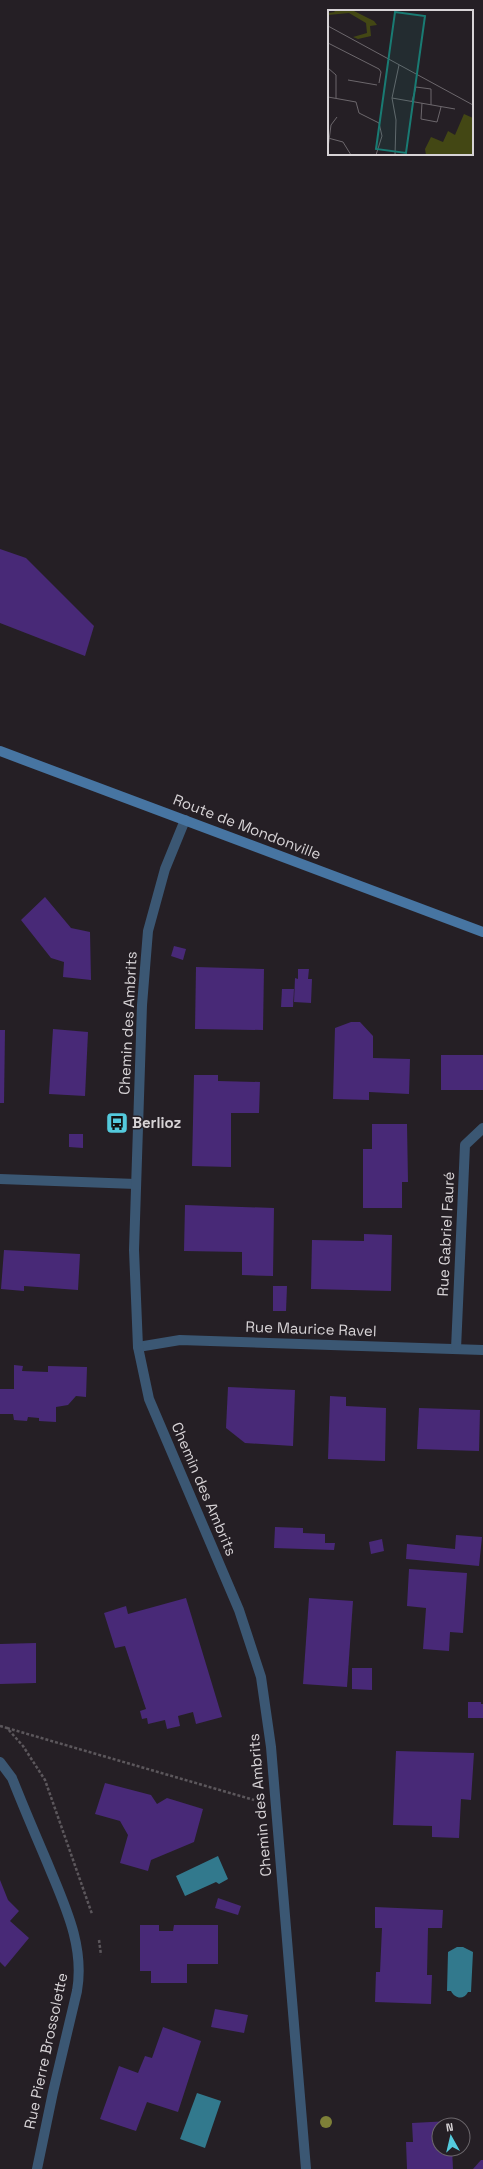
<svg xmlns="http://www.w3.org/2000/svg" width="483" height="2169" viewBox="0 0 483 2169" font-family="'Space Grotesk',sans-serif">
<rect width="100%" height="100%" fill="#251f25"/>
<g fill="#32798d">
<path d="M218 1856 228 1879 219 1884 216 1882 185 1896 176 1876Z"/>
<path d="M457 1947H463L473 1952 471 1992H468C464 2000 455 1999 451 1991H447L448 1952Z"/>
<path d="M197 2093 221 2101 205 2148 180 2139Z"/>
</g>
<g fill="#482977">
<path d="M0 549 26 558 94 626 85 656 0 623Z"/>
<path d="M45 897 71 928 90 932 91 980 63 977 64 962 51 958 21 920Z"/>
<path d="M174 946 186 949 183 960 171 956Z"/>
<path d="M196 967 264 969 263 1030 195 1029Z"/>
<path d="M298 969H309L308 979H312L311 1003 294 1002 295 978 298 979Z"/>
<path d="M282 989H294L293 1007H281Z"/>
<path d="M351 1022H360L373 1036V1058L410 1059 409 1094 369 1092V1100L333 1099 335 1028Z"/>
<path d="M53 1029 88 1032 85 1096 49 1094Z"/>
<path d="M0 1030H5L4 1103H0Z"/>
<rect x="441" y="1055" width="42" height="35"/>
<path d="M194 1075H218V1081L260 1082 259 1113H231V1167L192 1166Z"/>
<path d="M372 1124H407L408 1182H402V1208H363V1149H372Z"/>
<path d="M69 1134H83V1148L69 1147Z"/>
<path d="M185 1205 274 1208 273 1276 242 1275V1252L184 1251Z"/>
<path d="M364 1234 392 1235 391 1291 311 1289 312 1240 364 1241Z"/>
<path d="M4 1250 80 1254 78 1290 24 1286V1291L1 1289Z"/>
<path d="M273 1286H287L286 1311H273Z"/>
<path d="M14 1365 23 1366 22 1371 48 1372V1366L87 1367 86 1397 76 1396 68 1405 56 1407V1422L39 1421V1418L28 1417 27 1421 14 1420 13 1414H0V1389H14Z"/>
<path d="M228 1387 295 1390 293 1446 245 1443 226 1428Z"/>
<path d="M330 1396 346 1397V1406L386 1408 385 1461 328 1459Z"/>
<path d="M419 1408 480 1410 479 1451 417 1449Z"/>
<path d="M275 1527 303 1528V1533L325 1534V1543H335L334 1550 274 1548Z"/>
<path d="M456 1535 482 1537 479 1566 406 1559 407 1544 455 1549Z"/>
<path d="M382 1539 384 1551 371 1554 369 1542Z"/>
<path d="M409 1569 467 1573 463 1633 450 1632 449 1651 423 1649 426 1608 407 1606Z"/>
<path d="M186 1598 222 1717 196 1724 193 1712 178 1716 180 1726 167 1729 165 1720 148 1724 147 1718 142 1719 140 1711 146 1709 125 1646 115 1648 104 1613 126 1606 128 1614Z"/>
<path d="M309 1598 353 1601 347 1687 303 1684Z"/>
<path d="M36 1643V1683L0 1684V1644Z"/>
<path d="M352 1668H372V1690L352 1689Z"/>
<path d="M468 1702H481V1704H483V1718H468Z"/>
<path d="M396 1751 474 1753 471 1800 461 1799 459 1838 432 1837V1826L393 1825Z"/>
<path d="M105 1783 151 1795 157 1804 167 1798 203 1809 194 1842 151 1860 148 1871 120 1863 128 1835 120 1821 95 1814Z"/>
<path d="M0 1880 8 1900 19 1911 10 1921 29 1938 5 1967 0 1962Z"/>
<path d="M218 1898 241 1906 238 1915 215 1908Z"/>
<path d="M375 1907 443 1910 442 1928H428L427 1975H432L431 2004 375 2002 376 1972H380L382 1928H375Z"/>
<path d="M140 1925H159V1931H173L174 1925H218V1964H187V1983H151V1971H140Z"/>
<path d="M215 2009 248 2015 244 2033 211 2027Z"/>
<path d="M163 2027 201 2041 178 2112 147 2102 136 2131 100 2119 119 2066 138 2073 145 2056 152 2058Z"/>
<path d="M450 2121 451 2125H439V2149H452L453 2169H407L406 2142H413L412 2123Z"/>
<path d="M481 2160H483V2169H473Z"/>
</g>
<g fill="none" stroke-linecap="round" stroke-linejoin="round">
<g stroke="#5c575c" stroke-width="2.5" stroke-dasharray="3 2" stroke-linecap="butt">
<path d="M0 1726 7 1728 23 1746 45 1780 92 1914"/>
<path d="M7 1728 254 1800"/>
<path d="M99 1940 101 1955"/>
</g>
<g stroke="#3b5773" stroke-width="10">
<path d="M0 1179 136 1184"/>
<path d="M138 1347 180 1340 483 1350"/>
<path d="M456 1349 465 1145 483 1128"/>
<path d="M0 1762 12 1778C23 1806 35 1834 47 1862 64 1904 85 1945 77 1991L53 2092 37 2169"/>
</g>
<path stroke="#3b5773" stroke-width="10" d="M185 820 165 869 148 931 142 1005 134 1250 138 1347 149 1399 239 1610 261 1677 271 1747 306 2169"/>
<path stroke="#4775a2" stroke-width="10" d="M0 751 483 932"/>
</g>
<circle fill="#7e8038" cx="326" cy="2122" r="6"/>
<defs>
<g id="bus-square" transform="scale(1.15)"><rect x="-9" y="-9" width="18" height="18" rx="4" fill="#54cadd" stroke="#251f25"/><path d="M-5-6H5V4H4V6H2V4H-2V6H-4V4H-5ZM-3.5-4V0h7V-4ZM-3.5 1.2v1.5H-2V1.2ZM2 1.2v1.5H3.5V1.2Z" fill="#111"/></g>
</defs>
<g fill-rule="evenodd">
<use href="#bus-square" x="117" y="1123"/>
</g>
<g text-anchor="middle" stroke-width="3" stroke-linejoin="round" paint-order="stroke">
<g font-size="15" fill="#d7d3d6" stroke="#251f25">
<text transform="translate(247 827) rotate(21)" y="5">Route de Mondonville</text>
<text transform="translate(128 1023) rotate(-87)" y="5">Chemin des Ambrits</text>
<text transform="translate(446 1234) rotate(-87)" y="5">Rue Gabriel Fauré</text>
<text transform="translate(311 1329) rotate(2)" y="5">Rue Maurice Ravel</text>
<text transform="translate(204 1489) rotate(67)" y="5">Chemin des Ambrits</text>
<text transform="translate(260 1805) rotate(-95)" y="5">Chemin des Ambrits</text>
<text transform="translate(46 2051) rotate(-78)" y="5">Rue Pierre Brossolette</text>
</g>
<g font-size="15" font-weight="bold" fill="#d7d3d6" stroke="#251f25" text-anchor="start">
<text x="132" y="1128">Berlioz</text>
</g>
</g>
<g transform="translate(328 10)">
<rect width="145" height="145" fill="#251f25"/>
<path d="M5 0H24L46 11 49 15 42 16 43 26 30 29 25 27 39 23 38 13 21 3 0 5V3L7 2ZM136 104 145 108V145H98L97 139 103 127 115 132 120 121 127 125Z" fill="#434714"/>
<path fill="none" stroke="#6c676c" stroke-width="1" d="M0 16 145 95M0 33 51 59 53 62 51 73M0 58 8 65V88M20 70 49 75M0 87 28 92 31 103 51 113 54 126 48 145M64 88 127 99M84 91 88 77 103 79V95M94 93 93 109 109 112 113 97M0 128 15 132 23 145M0 138 3 115 9 107M67 145 68 110 64 88 71 55"/>
<path fill="#197b73" fill-opacity="0.15" stroke="#197b73" stroke-width="2" d="M67 2 97 6 78 143 48 139Z"/>
<rect width="145" height="145" fill="none" stroke="#d7d3d6" stroke-width="2"/>
</g>
<g transform="translate(451 2137) rotate(352)"><circle r="19" fill="#251f25" stroke="#6c676c"/>
<path d="M0-3L7 15L0 10L-7 15Z" fill="#54cadd"/>
<text y="-6" font-size="11" font-weight="bold" text-anchor="middle" fill="#d7d3d6">N</text>
</g>
</svg>
